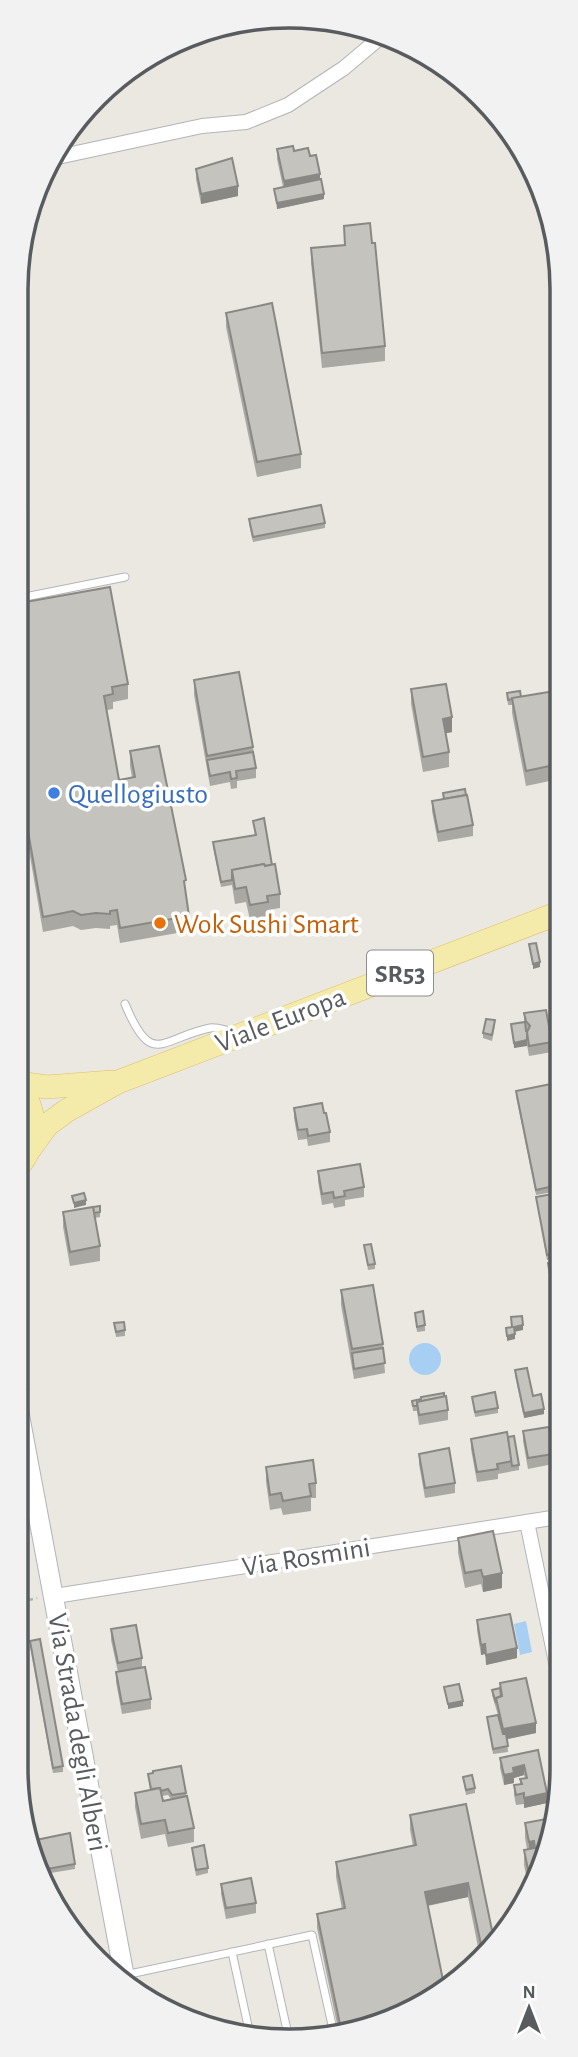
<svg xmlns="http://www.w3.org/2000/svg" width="578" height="2057" viewBox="0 0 578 2057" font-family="'Alegreya Sans',sans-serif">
<rect width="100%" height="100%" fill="#eae8e0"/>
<g fill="#a7cff3">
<circle cx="425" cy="1359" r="16"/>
<path d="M526 1621 532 1652 520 1655 514 1624Z"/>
</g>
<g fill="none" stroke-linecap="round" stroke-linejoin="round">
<g stroke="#b3b5b9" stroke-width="9">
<g id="service">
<path d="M20 598 125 577"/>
<path d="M125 1004C152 1069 161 1038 210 1028 216 1027 225 1030 231 1031"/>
<path d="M268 1944 289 2039"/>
<path d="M232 1952 250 2035"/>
<path d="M125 1975 312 1935 334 2034"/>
</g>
</g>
<g stroke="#b3b5b9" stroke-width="16">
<g id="minor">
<path d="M53 158 202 126 246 122 288 105 344 68 382 36"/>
<path d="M527 1522 557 1667"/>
<path d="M55 1596 558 1517"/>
</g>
</g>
<g stroke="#b2b4b9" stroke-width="21">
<path id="secondary" d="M17 1402 125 1980"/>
</g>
<g stroke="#dec165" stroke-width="24">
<g id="primary">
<path d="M18 1083 47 1087 112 1082"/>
<path d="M29 1150 47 1125 66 1111 118 1082 559 913"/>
<path d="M18 1167C38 1143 38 1110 18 1086"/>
</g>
</g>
<g stroke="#9abfa6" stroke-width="2.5" stroke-dasharray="7 3.5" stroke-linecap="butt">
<path d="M18 1197 27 1185"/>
<path d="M17 1328 29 1390"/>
<path d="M16 1603 37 1598"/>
</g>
<use href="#service" stroke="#fff" stroke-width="7"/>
<use href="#minor" stroke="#fff" stroke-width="14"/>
<use href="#secondary" stroke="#fff" stroke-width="19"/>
<use href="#primary" stroke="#f4ebab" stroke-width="23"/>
</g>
<g fill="#a9a8a3" fill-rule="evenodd">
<path d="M277 149 294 151 310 156 320 179 324 199 277 209 274 189 283 187 277 159Z"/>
<path d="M196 169 238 196 201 204 196 179Z"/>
<path d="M344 226 385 346V361L322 368 311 263V248L344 245Z"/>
<path d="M226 313 301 454V468L257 477 226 327Z"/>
<path d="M249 519 325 523V528L253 542 249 524Z"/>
<path d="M20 603 128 684V699L113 702V709L107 710 119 780 132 777 130 766V751L186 893 189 916V931L120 943 117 925 110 926V929L96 928 81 930 73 926 43 932 27 839 19 841Z"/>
<path d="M194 680 253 747 256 768V778L237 781V788L231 789 230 782 210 786 194 695Z"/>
<path d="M411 689 452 732 446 733 449 752V767L423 772 411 704Z"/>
<path d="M507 693 521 697 559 712V779L526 786 512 713V705H508Z"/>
<path d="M443 793 473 825V836L438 842 432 811V801L443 799Z"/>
<path d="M253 821 272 865 280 894V908L268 910V916L250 920 246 902 235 904 232 885 221 887 213 847V842L255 835Z"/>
<path d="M524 1013 552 1042V1052L529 1056 527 1045 514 1048 511 1024 524 1022Z"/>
<path d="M495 1025 492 1041 483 1038V1033Z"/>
<path d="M516 1091 558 1097V1191L536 1195 516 1096Z"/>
<path d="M294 1108 324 1113 330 1132V1142L308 1146 307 1139 298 1140 294 1118Z"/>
<path d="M318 1171 364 1187V1197L345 1200V1206L334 1208 333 1203 322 1205 318 1181Z"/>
<path d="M558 1193V1258L547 1260 536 1197Z"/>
<path d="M63 1212H100V1217L95 1218 100 1246V1261L70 1266 63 1227Z"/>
<path d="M364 1245 375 1264V1269L368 1270Z"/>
<path d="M558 1261V1325L548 1263Z"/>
<path d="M341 1290 383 1344 385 1373 354 1379 341 1305Z"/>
<path d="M415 1313 425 1325V1331L417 1332Z"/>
<path d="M114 1323 125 1330V1336L116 1337Z"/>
<path d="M515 1370 533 1396 544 1414 524 1418 515 1375Z"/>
<path d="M472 1397 498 1408V1413L475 1417Z"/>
<path d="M412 1401 448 1410V1420L419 1425 417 1411H413Z"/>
<path d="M523 1431 553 1454V1464L528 1469 523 1441Z"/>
<path d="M508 1437 519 1465V1470L498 1474V1479L477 1482 471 1449V1439Z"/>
<path d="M419 1454 455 1483V1493L425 1498 419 1464Z"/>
<path d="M266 1467 316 1483V1498H311V1511L283 1515 281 1508 270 1510 266 1482Z"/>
<path d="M458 1538 502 1588 483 1592 481 1584 465 1588 458 1553Z"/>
<path d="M477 1620 517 1658 486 1665 485 1654 481 1655 477 1630Z"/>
<path d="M111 1629 142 1658V1667L151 1699V1709L122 1714 116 1682V1672H118L111 1640Z"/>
<path d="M30 1641 63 1766V1772L53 1773 30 1646Z"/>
<path d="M500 1683 536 1733 507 1739 508 1752 493 1754 487 1717 498 1715 492 1695V1690L500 1688Z"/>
<path d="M16 1706 20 1733 16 1734Z"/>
<path d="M538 1750 547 1803 524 1808V1804L516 1805 514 1795V1785L520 1784V1779L525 1778 524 1775 514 1778V1783L504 1785 500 1768V1758Z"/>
<path d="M148 1774 186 1793 194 1828V1842L168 1847 165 1834 141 1839 135 1807V1793L150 1790ZM168 1795 171 1799 163 1801 162 1796Z"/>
<path d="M463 1777 475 1788V1793L466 1795Z"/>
<path d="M466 1804 494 1940 480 1957 468 1897 428 1906 360 2032 339 2034 317 1928V1914L342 1909 336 1877V1862L413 1846 410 1830V1815Z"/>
<path d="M552 1818 529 1889 524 1865V1850L527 1849 525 1838V1823Z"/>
<path d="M31 1841 75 1864V1869L38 1875 36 1872Z"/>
<path d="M192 1848 208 1868V1873L196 1876Z"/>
<path d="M221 1884 256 1903V1913L226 1919 221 1894Z"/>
</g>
<g fill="#8a8884">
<path d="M320 174V184L284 192V181Z"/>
<path d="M238 186V196L201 204V194Z"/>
<path d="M324 194V199L277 209V203Z"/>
<path d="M452 717V732L443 734V719Z"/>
<path d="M540 962V967L533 969V964Z"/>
<path d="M527 1040V1046L514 1048V1043Z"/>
<path d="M86 1200V1205L74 1208V1203Z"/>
<path d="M523 1325V1330L514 1332V1327Z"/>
<path d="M515 1334V1339L507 1341V1336Z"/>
<path d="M544 1409V1414L524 1418V1413Z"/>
<path d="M502 1573V1588L483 1592V1577Z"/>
<path d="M485 1644V1654L481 1655V1645Z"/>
<path d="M517 1648V1658L486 1665V1655Z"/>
<path d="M463 1701V1706L448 1709V1704Z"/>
<path d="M536 1723V1733L503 1740V1729Z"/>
<path d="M524 1765V1775L514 1778V1783L504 1785V1775L513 1768Z"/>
<path d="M547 1793V1803L524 1808V1798Z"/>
<path d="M534 1841V1856L529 1857V1842Z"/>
<path d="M538 1872 532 1888 529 1889V1874Z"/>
<path d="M468 1883V1897L425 1906V1892Z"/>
</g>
<g fill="#c5c3bd" stroke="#8a8884" stroke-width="2">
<path d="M293 146 294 151 308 148 310 156 316 155 320 174 284 181 277 149Z"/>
<path d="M232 158 238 186 201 194 196 169Z"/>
<path d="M321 179 324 194 277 203 274 189Z"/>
<path d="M370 223 372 243H375L385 346 322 353 311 248 345 245 344 226Z"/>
<path d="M272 303 301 454 257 462 226 313Z"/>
<path d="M321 505 325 523 253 537 249 519Z"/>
<path d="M110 587 128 684 112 687 113 694 104 696 119 780 135 777 130 751 159 746 186 880 184 881 189 916 120 928 117 910 110 911V914L96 913 81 915 73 911 43 917 27 825 19 826 20 603Z"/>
<path d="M239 672 253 747 207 756 194 680Z"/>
<path d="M446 684 452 717 443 719 449 752 423 757 411 689Z"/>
<path d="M520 691 521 697 508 700 507 693Z"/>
<path d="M555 691 559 712V764L526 771 512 698Z"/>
<path d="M253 752 256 768 236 771 237 778 231 779 230 772 210 776 207 760Z"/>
<path d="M465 789 466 795 444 799 443 793Z"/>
<path d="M467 795 473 825 438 832 432 801Z"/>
<path d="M264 818 272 865 265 866 264 864 232 870V880L221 882 213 842 256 835 253 821Z"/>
<path d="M264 864 265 866 275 864 280 894 267 896 268 902 250 905 246 887 235 889 232 870Z"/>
<path d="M536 943 540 962 533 964 529 944Z"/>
<path d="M546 1010 552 1042 529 1046 527 1032 530 1026 526 1021 524 1013Z"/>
<path d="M486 1019 495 1020 492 1035 483 1033Z"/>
<path d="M525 1022 526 1031 527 1032V1040L514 1043 511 1024Z"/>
<path d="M556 1083 558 1097V1185L536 1190 516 1091Z"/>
<path d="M322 1103 324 1113H326L330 1132 308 1136 307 1129 298 1130 294 1108Z"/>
<path d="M360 1164 364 1187 344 1191 345 1196 334 1198 333 1192 322 1194 318 1171Z"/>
<path d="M84 1193 86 1200 74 1203 72 1196Z"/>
<path d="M558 1193V1253L547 1255 536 1197Z"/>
<path d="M100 1206V1212L94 1213 93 1207Z"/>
<path d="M93 1207 100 1246 70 1252 63 1212Z"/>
<path d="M371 1244 375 1264 368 1265 364 1245Z"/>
<path d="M558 1261V1320L548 1263Z"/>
<path d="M373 1285 383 1344 352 1349 341 1290Z"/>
<path d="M423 1311 425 1325 417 1327 415 1313Z"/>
<path d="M522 1316 523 1325 514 1327 515 1334 507 1336 506 1328 512 1327 511 1317Z"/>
<path d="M124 1322 125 1330 116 1332 114 1323Z"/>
<path d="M383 1348 385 1363 354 1369 352 1353Z"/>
<path d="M527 1368 533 1396 541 1394 544 1409 524 1413 515 1370Z"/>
<path d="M495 1392 498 1408 475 1412 472 1397Z"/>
<path d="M444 1393V1397L417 1402V1406H413L412 1401 421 1399V1397Z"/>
<path d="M446 1396 448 1410 419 1415 417 1402Z"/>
<path d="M549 1427 553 1454 528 1458 523 1431Z"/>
<path d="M507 1432 512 1461 497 1464 498 1469 477 1472 471 1439Z"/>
<path d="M514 1436 519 1465 512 1466 508 1437Z"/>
<path d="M449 1448 455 1483 425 1488 419 1454Z"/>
<path d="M313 1460 316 1483 309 1484 311 1496 283 1501 281 1493 270 1495 266 1467Z"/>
<path d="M493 1531 502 1573 483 1577 481 1570 465 1573 458 1538Z"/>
<path d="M510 1614 517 1648 486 1655 485 1644 481 1645 477 1620Z"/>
<path d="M136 1625 142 1658 118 1663 111 1629Z"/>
<path d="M40 1639 63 1766 53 1768 30 1641Z"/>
<path d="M145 1667 151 1699 122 1704 116 1672Z"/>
<path d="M526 1678 536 1723 503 1729 496 1698 502 1696 500 1683Z"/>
<path d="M459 1684 463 1701 448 1704 444 1687Z"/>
<path d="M500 1688 501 1696 496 1698V1703L492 1690Z"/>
<path d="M16 1706 20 1728 16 1729Z"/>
<path d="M498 1715 503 1734H506L508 1746 493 1749 487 1717Z"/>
<path d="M538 1750 547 1793 524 1798V1793L516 1795 514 1785 522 1784 520 1779 527 1778 524 1765 513 1768 514 1773 504 1775 500 1758Z"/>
<path d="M181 1766 186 1793 172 1795 168 1789 161 1791 160 1788 151 1789 148 1774 153 1773V1771Z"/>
<path d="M19 1768 21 1778 18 1779 16 1769Z"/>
<path d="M472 1775 475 1788 466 1790 463 1777Z"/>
<path d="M160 1788 163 1801 187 1796 194 1828 168 1833 165 1820 141 1824 135 1793Z"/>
<path d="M466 1804 494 1940 483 1954 468 1883 425 1892 445 1990 360 2032 342 2034 317 1914 345 1908 336 1862 416 1845 410 1815Z"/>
<path d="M552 1818 554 1828 538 1872 529 1874 524 1850 535 1848 534 1841 529 1842 525 1823Z"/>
<path d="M26 1820H27L31 1841 70 1833 75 1864 36 1871 37 1873Z"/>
<path d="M204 1845 208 1868 196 1870 192 1848Z"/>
<path d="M251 1878 256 1903 226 1908 221 1884Z"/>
</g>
<circle fill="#3f7fe0" stroke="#fff" stroke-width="2.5" cx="54" cy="793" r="7"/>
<circle fill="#e8710a" stroke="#fff" stroke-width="2.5" cx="160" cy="923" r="7"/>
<g text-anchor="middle" stroke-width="7" stroke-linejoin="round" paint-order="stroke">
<rect fill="#fff" stroke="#8b8d8f" stroke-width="2" x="367" y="950.5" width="66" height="45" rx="5"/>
<g font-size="26" font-weight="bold" fill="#595c5f">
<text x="400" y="982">SR53</text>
</g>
<g font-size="28" fill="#366cbe" stroke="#fff" text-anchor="start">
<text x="68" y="803">Quellogiusto</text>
</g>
<g font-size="28" fill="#c56008" stroke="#fff" text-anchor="start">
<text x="174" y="933">Wok Sushi Smart</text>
</g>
<g font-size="28" fill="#595c5f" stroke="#fff">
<text transform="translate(280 1019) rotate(-21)" y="10">Viale Europa</text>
<text transform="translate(306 1556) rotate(-9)" y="10">Via Rosmini</text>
<text transform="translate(79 1732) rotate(80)" y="10">Via Strada degli Alberi</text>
</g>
</g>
<path d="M0 0H578V2057H0ZM289 28H289A261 261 0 0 1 550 289V1768A261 261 0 0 1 289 2029H289A261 261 0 0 1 28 1768V289A261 261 0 0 1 289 28Z" fill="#f2f2f2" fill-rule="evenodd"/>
<path fill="none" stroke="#595c5f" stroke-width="3.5" d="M289 28H289A261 261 0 0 1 550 289V1768A261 261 0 0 1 289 2029H289A261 261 0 0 1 28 1768V289A261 261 0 0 1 289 28Z"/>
<g transform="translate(529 2008)" stroke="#ffffff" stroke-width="5" paint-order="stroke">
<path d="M0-5L12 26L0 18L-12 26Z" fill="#595c5f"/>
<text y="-10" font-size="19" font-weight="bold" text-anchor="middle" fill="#595c5f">N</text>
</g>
</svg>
